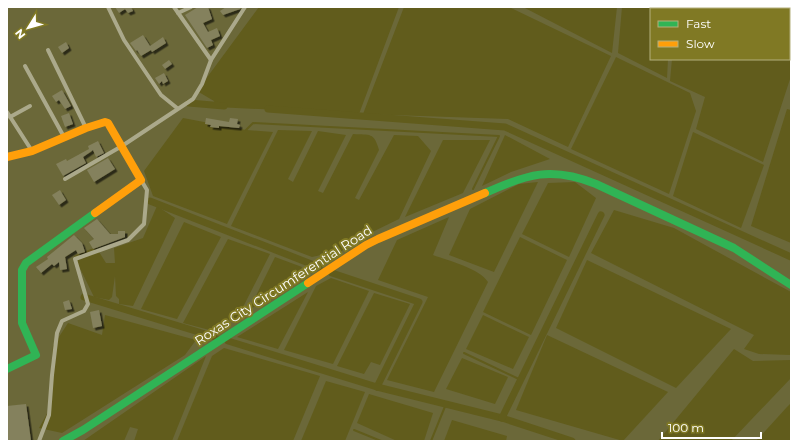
<svg xmlns="http://www.w3.org/2000/svg" width="798" height="448" viewBox="0 0 798 448" font-family="Montserrat,sans-serif">
<defs>
<filter id="shadow"><feDropShadow dx="2.5" dy="2.5" stdDeviation="0" flood-color="#0009"/></filter>
</defs>
<rect width="100%" height="100%" fill="#6b6839"/>
<g fill="#615c1c">
<path d="M259 7H399L359 114 216 107 214 101 197 91Z"/>
<path d="M404 7H509L611 56 568 147 508 119 363 114Z"/>
<path d="M523 7H617L612 53Z"/>
<path d="M622 7H672V9H651V59H668L667 78 618 53Z"/>
<path d="M676 7H791V76L763 162 696 129 705 97 670 81 672 59H789V9H676Z"/>
<path d="M616 57 690 93 696 111 669 194 571 149Z"/>
<path d="M787 109 791 110V243L751 226Z"/>
<path d="M183 118 246 130 273 132 227 224 153 196 144 171Z"/>
<path d="M278 130 312 131 288 179 293 182 318 131 346 135 318 191 323 193 353 134C370 135 374 132 379 150L355 198 359 200 394 135 418 136 431 151 399 219 360 238 347 246 339 254H326L312 257 231 226Z"/>
<path d="M693 132 764 165 741 228 673 196Z"/>
<path d="M505 135 550 159 511 172 482 186Z"/>
<path d="M443 140H490L463 193 405 217Z"/>
<path d="M538 182 494 272 449 255 470 209 519 184Z"/>
<path d="M575 182 596 198 569 257 522 234 548 183Z"/>
<path d="M157 206 175 218 133 306 119 304V299L116 296 115 276 112 297 109 300 94 297 74 256 96 247 106 263H115L114 248 143 238Z"/>
<path d="M614 210 674 228 791 292V355L759 354 744 349 754 335 591 253Z"/>
<path d="M449 217 433 255C449 261 479 268 488 282L434 392 387 380 428 297 378 280 397 240Z"/>
<path d="M184 222 221 237 177 319 141 309Z"/>
<path d="M520 237 567 260 531 335 483 312Z"/>
<path d="M228 239 270 254 238 317 232 321 226 319 217 332 183 323Z"/>
<path d="M275 257 302 267 292 284 249 310Z"/>
<path d="M587 260 731 329 676 388 556 328Z"/>
<path d="M331 278 369 291 333 364 284 350 316 286Z"/>
<path d="M308 292 278 349 237 337Z"/>
<path d="M374 293 410 304 380 365 371 362 364 374 337 366Z"/>
<path d="M105 315 196 340 185 355 62 433 39 428 48 412 53 346 68 323 102 335Z"/>
<path d="M483 315 529 337 513 369 466 349Z"/>
<path d="M547 335 668 392 623 441 516 410Z"/>
<path d="M224 348 320 376 293 441H177L212 356Z"/>
<path d="M734 349 753 361 791 360V378L731 441H658Z"/>
<path d="M206 356 172 441H134L138 429 130 427 124 441H83Z"/>
<path d="M462 358 508 377 495 404 446 389Z"/>
<path d="M326 381 365 392 345 441H301Z"/>
<path d="M369 394 433 413 424 441H397L357 423Z"/>
<path d="M791 403V441H756L787 407Z"/>
<path d="M452 420 507 436 506 441H444Z"/>
</g>
<g fill="none" stroke-linecap="round" stroke-linejoin="round">
<g stroke="#615c1c" stroke-width="2">
<path d="M246 130 253 123 499 136 473 189"/>
<path d="M464 353 521 380"/>
<path d="M354 430 381 441"/>
<path d="M431 441 446 404"/>
</g>
<g stroke="#615c1c" stroke-width="7">
<path d="M189 103 224 106"/>
<path d="M268 109 505 127 791 257"/>
<path d="M150 201 319 267"/>
<path d="M332 273 419 302 377 387"/>
<path d="M84 297 215 337"/>
<path d="M228 341 377 387 502 418 572 441"/>
<path d="M502 418 601 215"/>
</g>
</g>
<g fill="#84815d" filter="url(#shadow)">
<path d="M115 7H131L133 11 128 13 125 9 119 13Z"/>
<path d="M198 7H208L212 19 203 23 208 32 217 28 220 36 211 40 213 45 207 48 185 15Z"/>
<path d="M226 7H241L240 9 223 15 220 11Z"/>
<path d="M143 35 150 46 163 37 166 43 152 52 151 50 141 56 137 50 136 51 130 43Z"/>
<path d="M66 42 69 48 62 53 58 47Z"/>
<path d="M169 60 172 64 165 69 162 65Z"/>
<path d="M164 73 168 81 163 84 162 81 159 84 155 78Z"/>
<path d="M62 90 71 106 65 109 59 100 56 102 52 96Z"/>
<path d="M69 113 73 124 65 127 61 116Z"/>
<path d="M206 118 229 122 230 118 238 119 237 124 240 125 239 128 219 126V128L210 127 211 125 205 124Z"/>
<path d="M98 141 104 153 96 157 93 150 83 157 86 163 63 176 56 164 66 159 67 161 89 149 88 146Z"/>
<path d="M108 158 115 169 94 182 87 170Z"/>
<path d="M60 190 66 200 59 205 52 195Z"/>
<path d="M97 219 110 234H118V231H125V237L93 249 89 242 94 239 84 228Z"/>
<path d="M74 235 82 243 85 252 78 254 76 250 65 257 67 269 60 270 59 262 54 266 52 264 41 273 36 267 48 259 47 257Z"/>
<path d="M69 300 72 309 65 310 63 302Z"/>
<path d="M99 310 102 326 93 328 90 312Z"/>
<path d="M26 404 31 441H7V406Z"/>
</g>
<g fill="none" stroke-linecap="round" stroke-linejoin="round">
<g stroke="#aba98b" stroke-width="4">
<path d="M108 7 124 40 161 95 177 108"/>
<path d="M174 7 211 60"/>
<path d="M178 13 191 7"/>
<path d="M48 50 86 128"/>
<path d="M25 66 64 137"/>
<path d="M7 112 32 151"/>
<path d="M10 117 30 106"/>
<path d="M65 179 122 146 193 99 202 84 211 60 245 7"/>
<path d="M39 441 49 415 52 375 57 333 62 321 84 311 88 304 75 259 128 240 144 224 147 190 141 180"/>
</g>
<g stroke="#30b455" stroke-width="8">
<path d="M485 193C527 174 552 166 596 184L734 248 791 285"/>
<path d="M7 369 36 355 22 323V270L26 263 95 213"/>
<path d="M63 441 83 430 308 283"/>
</g>
<g stroke="#ff9f0a" stroke-width="8">
<path d="M7 157 32 151 86 128 105 122 108 123 141 180 95 213"/>
<path d="M308 283 366 245 378 239 485 193"/>
</g>
</g>
<g text-anchor="middle" stroke-width="4" stroke-linejoin="round" paint-order="stroke">
<g font-size="13" fill="#fff" stroke="#807924">
<text transform="translate(283 285) rotate(-33)" y="5">Roxas City Circumferential Road</text>
</g>
</g>
<rect width="798" height="448" fill="none" stroke="#ffffff" stroke-width="16"/>
<rect x="650" y="8" width="140" height="52" fill="#807924" stroke="#b3af7c"/>
<rect x="658" y="21" width="20" height="6" fill="#30b455" stroke="#b3af7c"/>
<text x="686" y="28" font-size="12" fill="#ffffff">Fast</text>
<rect x="658" y="41" width="20" height="6" fill="#ff9f0a" stroke="#b3af7c"/>
<text x="686" y="48" font-size="12" fill="#ffffff">Slow</text>
<g transform="translate(28 28) rotate(233)" stroke="#807924" stroke-width="3" paint-order="stroke">
<path d="M0-3L7 15L0 10L-7 15Z" fill="#ffffff"/>
<text y="-6" font-size="11" font-weight="bold" text-anchor="middle" fill="#ffffff">N</text>
</g>
<path d="M662 432v6h99v-6" fill="none" stroke="#ffffff" stroke-width="2"/>
<text x="668" y="432" font-size="12" fill="#ffffff" stroke="#807924" stroke-width="3" paint-order="stroke">100 m</text>
</svg>
